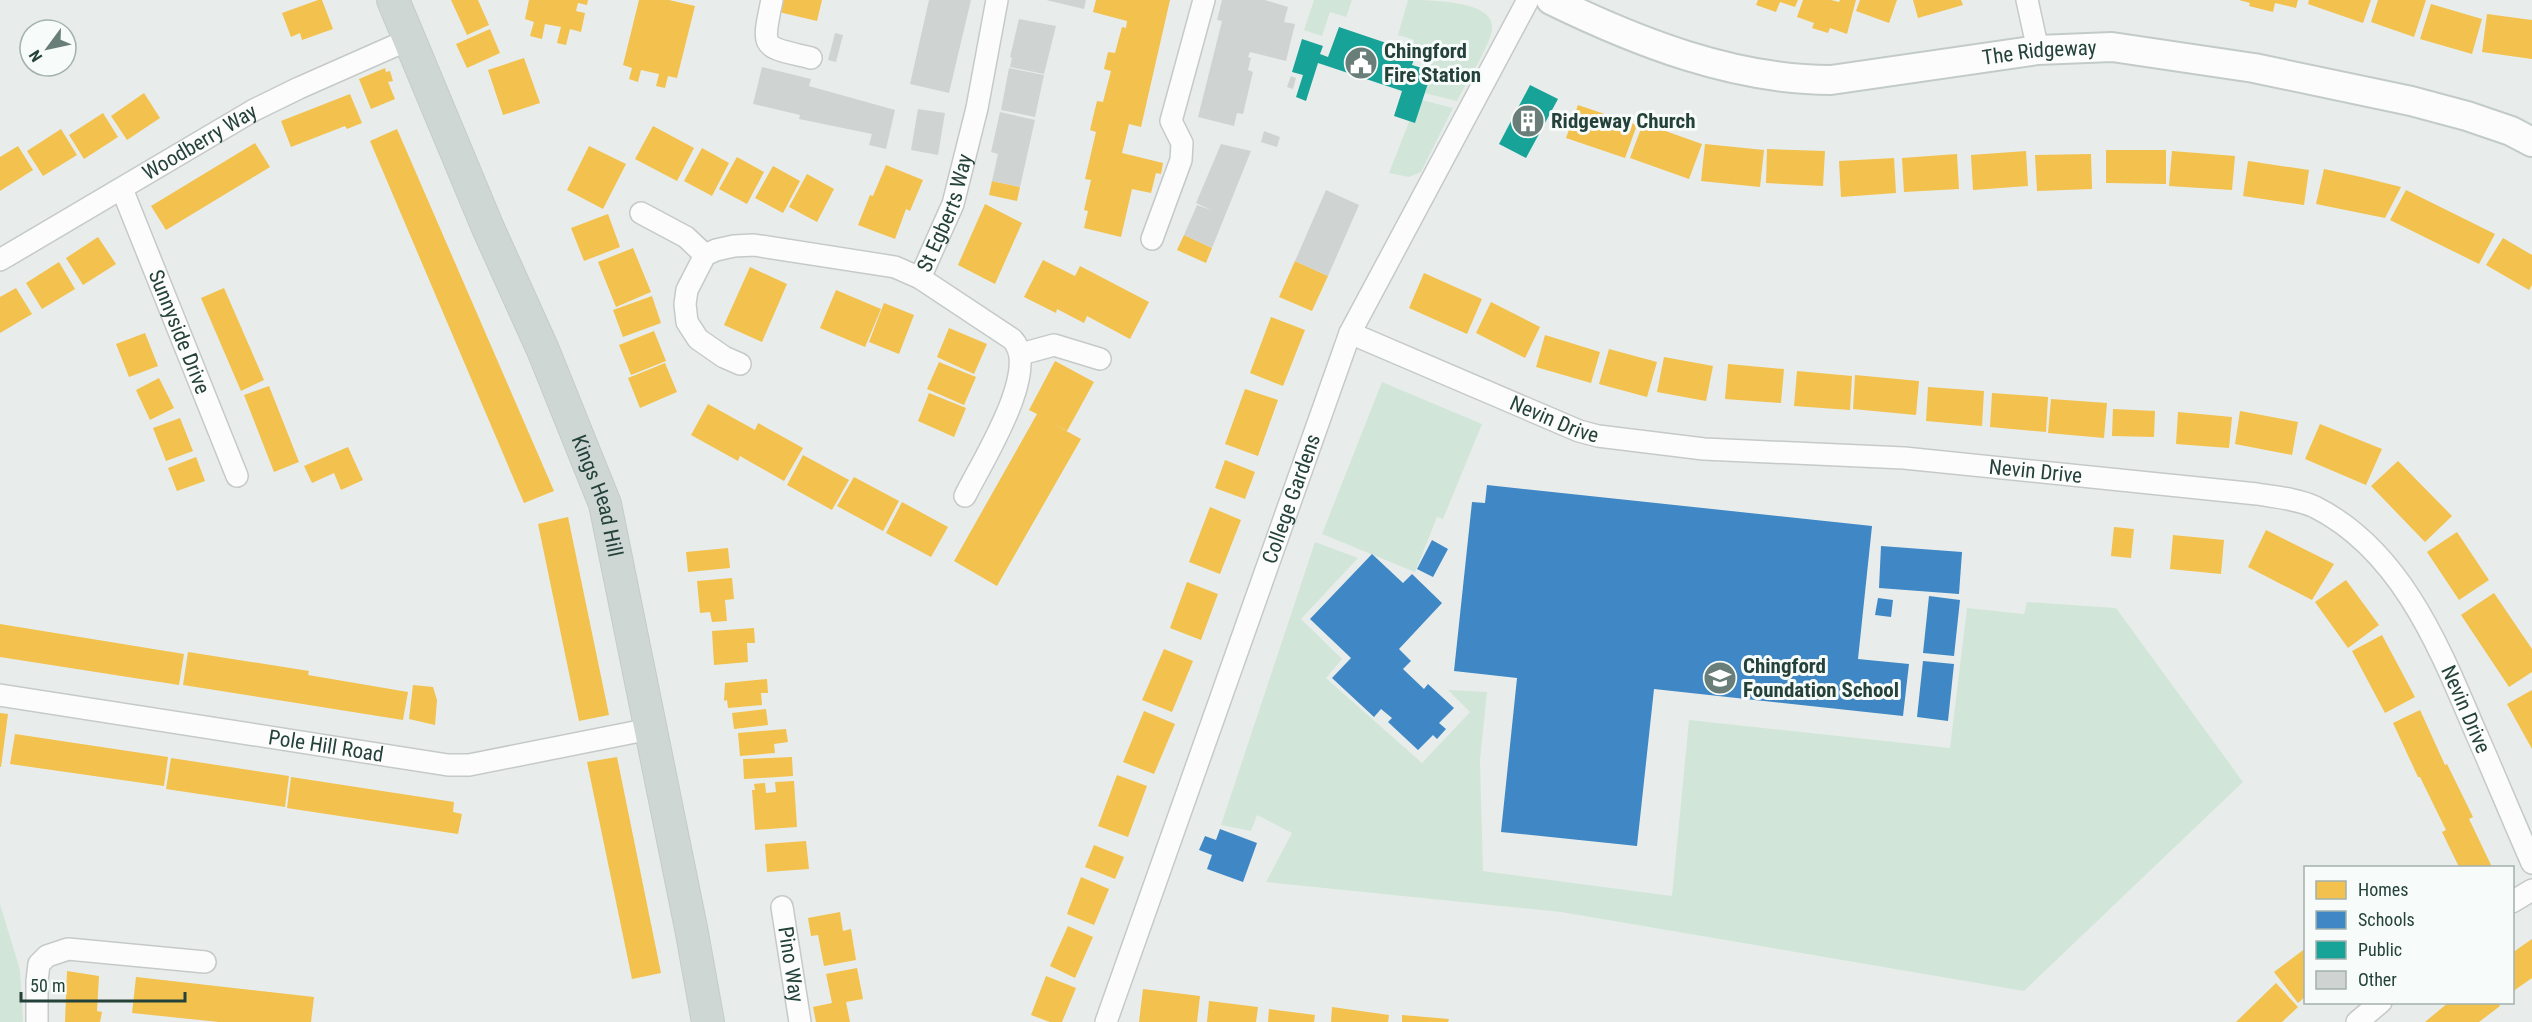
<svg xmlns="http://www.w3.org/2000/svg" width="2532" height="1022" viewBox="0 0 2532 1022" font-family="'Roboto Condensed',sans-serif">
<rect width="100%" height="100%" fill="#e8edeb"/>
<g fill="#d1e6d8">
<path d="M1314 0H1352L1346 17 1330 12 1322 36 1304 30Z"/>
<path d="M1408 0C1427 0 1496 0 1492 29 1490 46 1466 83 1457 101L1420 92 1431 61 1411 53 1414 40 1398 35Z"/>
<path d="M1418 99 1453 108 1421 172 1409 177 1389 173Z"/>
<path d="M1382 382 1482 424 1443 519 1437 517 1415 572 1322 534Z"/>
<path d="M1315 542 1358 558 1301 619 1342 659 1326 678 1422 763 1470 712 1448 690 1487 692 1480 760 1483 871 1672 896 1689 720 1950 748 1967 608 2024 614 2027 602 2116 608 2243 782 2024 991 1561 912 1266 882 1292 833 1257 815 1251 831 1221 825Z"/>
<path d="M0 904 20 970 23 1022H0Z"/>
</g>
<g fill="#f2c14e">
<path d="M318 0H322L333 29 302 40 300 33 291 37 282 13Z"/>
<path d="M451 0H478L489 25 467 35Z"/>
<path d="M529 0H588L587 5 578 3 576 11 585 13 581 32 570 29 566 45 557 43 561 27 545 24 542 39 530 36 534 22 525 19Z"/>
<path d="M639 0H669L695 6 677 78 668 76 665 88 656 86 659 74 641 70 638 82 629 79 632 68 623 65Z"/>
<path d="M782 0H822L817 21 779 12Z"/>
<path d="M1096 0H1170L1141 127 1129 124 1122 153 1163 163 1161 174 1156 173 1151 193 1132 189 1121 237 1084 228 1088 211 1084 210 1091 180 1085 179 1096 132 1090 130 1097 101 1103 102 1111 71 1104 69 1108 52 1115 53 1122 27 1126 28 1127 21 1093 12Z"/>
<path d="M1758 0H1798L1795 7 1780 2 1776 12 1756 5Z"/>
<path d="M1803 0H1831L1839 2 1840 0H1856L1847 34 1830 28 1828 33 1812 28 1814 23 1797 17Z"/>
<path d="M1860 0H1897L1889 23 1856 11Z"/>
<path d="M1913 0H1961L1963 5 1918 18Z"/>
<path d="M2239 0H2298L2296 8 2275 3 2273 12 2249 6 2250 3Z"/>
<path d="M2309 0H2371L2363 23 2308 4Z"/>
<path d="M2378 0H2426L2414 37 2371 22Z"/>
<path d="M2431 4 2482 19 2472 54 2420 39Z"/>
<path d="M2487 14 2532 20V59L2482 52Z"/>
<path d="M490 29 500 53 467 68 456 44Z"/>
<path d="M524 58 540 103 503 115 488 70Z"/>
<path d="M385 68 386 72 390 71 393 81 388 82 395 99 371 109 359 79Z"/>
<path d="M144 93 160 118 127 140 111 116Z"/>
<path d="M350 94 362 123 347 129 345 126 291 147 281 121Z"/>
<path d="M1578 105 1637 125 1625 158 1566 138Z"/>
<path d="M103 113 118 137 84 159 69 135Z"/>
<path d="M1643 123 1702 144 1689 179 1630 158Z"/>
<path d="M653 126 694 148 677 181 635 159Z"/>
<path d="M61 129 77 155 43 176 27 151Z"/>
<path d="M397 129 554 491 524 503 370 141Z"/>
<path d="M255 143 270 167 166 230 151 206Z"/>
<path d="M1705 144 1764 150 1760 187 1701 181Z"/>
<path d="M18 146 33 170 0 191V157Z"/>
<path d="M589 146 626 164 603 209 567 190Z"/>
<path d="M702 148 729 163 712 196 684 181Z"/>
<path d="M1767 149 1825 151 1823 186 1766 183Z"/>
<path d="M2106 150H2166V184L2106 183Z"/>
<path d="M2026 151 2028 186 1973 190 1971 155Z"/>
<path d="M2172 151 2235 156 2232 190 2169 186Z"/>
<path d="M1957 154 1959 189 1904 192 1902 158Z"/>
<path d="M2091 154 2092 189 2037 191 2035 155Z"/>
<path d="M737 157 764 172 747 204 719 189Z"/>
<path d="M1894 158 1896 193 1841 197 1839 161Z"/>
<path d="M2248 161 2309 170 2304 205 2243 196Z"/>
<path d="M886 165 923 180 910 211 906 209 895 239 858 225 870 195 873 196Z"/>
<path d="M773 166 800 181 783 213 755 198Z"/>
<path d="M2324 169 2361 177 2401 187 2385 218 2316 204Z"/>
<path d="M807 174 834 189 817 222 789 207Z"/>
<path d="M992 181 1020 187 1017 201 989 195Z"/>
<path d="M2406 190 2495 234 2479 264 2390 220Z"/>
<path d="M985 204 1022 223 995 284 958 265Z"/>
<path d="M608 214 620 247 584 261 571 228Z"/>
<path d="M1184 235 1212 248 1206 263 1177 250Z"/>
<path d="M98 237 116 264 83 285 66 258Z"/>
<path d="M2503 238 2532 255V285L2529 290 2486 265Z"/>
<path d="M633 248 651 292 616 307 598 262Z"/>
<path d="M1043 260 1075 276 1080 266 1149 302 1130 339 1087 316 1084 323 1057 309 1056 313 1024 297Z"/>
<path d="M1295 261 1328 276 1312 311 1279 297Z"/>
<path d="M59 262 75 289 42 309 26 283Z"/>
<path d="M750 267 787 284 762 342 724 325Z"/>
<path d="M1424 273 1482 299 1467 334 1409 308Z"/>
<path d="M16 288 32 314 0 333V297Z"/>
<path d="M224 288 264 380 241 391 201 298Z"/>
<path d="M836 290 881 309 865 347 820 328Z"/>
<path d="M652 296 661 323 623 337 613 310Z"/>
<path d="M1491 302 1540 327 1525 358 1476 333Z"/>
<path d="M884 303 914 315 899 354 869 342Z"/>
<path d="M1271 317 1305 330 1283 386 1250 373Z"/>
<path d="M949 328 987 344 974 374 937 357Z"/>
<path d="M654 331 666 361 631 375 619 345Z"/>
<path d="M145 333 158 366 129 377 116 344Z"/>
<path d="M1545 335 1600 352 1591 383 1536 367Z"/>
<path d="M1609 349 1657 362 1647 397 1599 384Z"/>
<path d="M1664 357 1713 366 1706 401 1657 392Z"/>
<path d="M1055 361 1094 382 1067 431 1050 422 1081 439 997 586 954 561 1037 414 1029 410Z"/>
<path d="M939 362 976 377 964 405 927 389Z"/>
<path d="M665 363 677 392 640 408 628 378Z"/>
<path d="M1728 364 1784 369 1781 403 1725 399Z"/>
<path d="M1797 371 1852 376 1850 410 1794 406Z"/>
<path d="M1855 375 1919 381 1916 415 1853 409Z"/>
<path d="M159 378 174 408 150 420 136 390Z"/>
<path d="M269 386 299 462 274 472 244 395Z"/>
<path d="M1928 387 1984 391 1982 426 1926 421Z"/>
<path d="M1245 389 1278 400 1258 456 1225 444Z"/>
<path d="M929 393 966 408 954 437 918 421Z"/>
<path d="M1992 393 2048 397 2046 432 1990 427Z"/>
<path d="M2051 399 2107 403 2104 438 2048 433Z"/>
<path d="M708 404 755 430 758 423 803 448 784 481 740 456 738 461 691 435Z"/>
<path d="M2113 409 2155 411 2154 437 2112 436Z"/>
<path d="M2240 411 2298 422 2292 455 2235 444Z"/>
<path d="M2178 412 2232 417 2229 448 2176 444Z"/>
<path d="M180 418 193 451 166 461 153 428Z"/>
<path d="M2320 424 2382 449 2366 485 2305 459Z"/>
<path d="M348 447 363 480 341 490 334 473 312 483 304 466Z"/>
<path d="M803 455 849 480 832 510 787 485Z"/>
<path d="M196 457 205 481 177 491 168 468Z"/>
<path d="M1225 460 1255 472 1245 499 1215 488Z"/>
<path d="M2398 461 2452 516 2425 542 2371 486Z"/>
<path d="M854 477 899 501 883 531 837 506Z"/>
<path d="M902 502 948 527 931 557 886 533Z"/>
<path d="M1210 507 1241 520 1220 574 1189 562Z"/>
<path d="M568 517 609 715 579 721 538 524Z"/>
<path d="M2114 527 2134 529 2131 558 2111 556Z"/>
<path d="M2266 530 2334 564 2312 600 2248 567Z"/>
<path d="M2457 532 2489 580 2459 600 2427 552Z"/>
<path d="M2173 535 2224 540 2221 574 2170 569Z"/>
<path d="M728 548 730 568 688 572 686 552Z"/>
<path d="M732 578 734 599 725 600 727 621 712 622 710 612 700 613 697 581Z"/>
<path d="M2346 580 2379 625 2348 648 2315 602Z"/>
<path d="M1187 582 1218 594 1201 640 1170 628Z"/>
<path d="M2494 593 2532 649V672L2509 687 2461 615Z"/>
<path d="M0 624 184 654 179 685 0 657Z"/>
<path d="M754 628 755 643H747L748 662 714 665 712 631Z"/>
<path d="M2382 635 2415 697 2385 713 2352 651Z"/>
<path d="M1164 649 1193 661 1172 712 1142 700Z"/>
<path d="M188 652 309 671 308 675 408 692 403 720 183 685Z"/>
<path d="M767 679 768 693H761L762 705 728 708 727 700 724 701 725 683Z"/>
<path d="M413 685 433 687 437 700 435 725 409 719Z"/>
<path d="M2532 690V749L2507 704Z"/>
<path d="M766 709 768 725 734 729 732 713Z"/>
<path d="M2420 710 2445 765 2447 764 2473 817 2469 819 2492 867H2459L2442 832 2446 830 2420 777H2418L2393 723Z"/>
<path d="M1144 711 1175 724 1154 774 1123 762Z"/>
<path d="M0 713 8 714 1 767H0Z"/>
<path d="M786 729 788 742 774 744 775 753 740 756 738 733Z"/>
<path d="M15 734 168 757 164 786 10 764Z"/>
<path d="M617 757 661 973 632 979 587 762Z"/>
<path d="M792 757 793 776 744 779 743 759Z"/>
<path d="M171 758 289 776 285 807 166 789Z"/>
<path d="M1117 775 1147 786 1128 837 1098 826Z"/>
<path d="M291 777 454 802 453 812 462 814 458 834 287 808Z"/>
<path d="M794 781 797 827 755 830 752 790H755L754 784 765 783 766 793 776 792 775 782Z"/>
<path d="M806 841 809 869 767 872 765 844Z"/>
<path d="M1094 845 1124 857 1115 879 1085 867Z"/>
<path d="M1081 877 1109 889 1094 925 1067 914Z"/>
<path d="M840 912 843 931 851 929 856 960 824 966 818 935 811 936 808 918Z"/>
<path d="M1068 926 1093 937 1075 978 1050 966Z"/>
<path d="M2532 939V978L2512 992V953Z"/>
<path d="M2306 948V996L2298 1003 2274 972Z"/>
<path d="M857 968 863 999 846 1002 850 1022H816L813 1007 832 1003 826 974Z"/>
<path d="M67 971 99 976 97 1011 102 1012 100 1022H65Z"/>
<path d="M1046 976 1076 988 1062 1022H1050L1031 1015Z"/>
<path d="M136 977 314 997 311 1022H219L132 1013Z"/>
<path d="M2276 983 2298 1007 2282 1022H2236Z"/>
<path d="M1143 989 1200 996 1197 1022H1139Z"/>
<path d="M1209 1001 1258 1007 1256 1022H1207Z"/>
<path d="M2449 1002H2497L2500 1006 2479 1022H2425Z"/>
<path d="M1332 1007 1389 1015 1388 1022H1331Z"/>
<path d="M1269 1009 1315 1015 1314 1022H1268Z"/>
<path d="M1402 1015 1449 1019 1448 1022H1402Z"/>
</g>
<g fill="#3f88c5">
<path d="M1487 485 1872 526 1858 659 1909 664 1903 716 1654 689 1637 846 1501 832 1517 678 1454 671 1472 502 1485 503Z"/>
<path d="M1432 540 1448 549 1433 577 1417 569Z"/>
<path d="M1881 546 1962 552 1959 594 1879 588Z"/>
<path d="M1372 554 1403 583 1412 574 1442 603 1399 649 1411 661 1403 669 1424 689 1428 684 1454 708 1439 723 1446 729 1437 739 1433 735 1418 750 1388 722 1392 718 1381 709 1374 717 1332 678 1351 658 1310 619Z"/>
<path d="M1929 596 1960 600 1954 656 1923 653Z"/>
<path d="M1878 598 1893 600 1891 617 1875 615Z"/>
<path d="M1923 661 1954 664 1948 721 1917 717Z"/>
<path d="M1220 829 1257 843 1243 882 1207 869 1212 855 1199 850 1205 836 1216 840Z"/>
</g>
<g fill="#17a398">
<path d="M1339 27 1416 53 1412 65 1432 71 1415 123 1394 116 1402 91 1318 63 1306 101 1296 97 1303 75 1292 72 1302 39 1323 46 1320 54 1328 57Z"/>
<path d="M1530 85 1558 99 1526 158 1499 144Z"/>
</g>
<g fill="#cfd4d2">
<path d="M929 0H971L949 93 910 84Z"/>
<path d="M1046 0H1086L1084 9Z"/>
<path d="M1222 0H1265L1288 7 1284 22 1295 24 1286 61 1250 52 1248 57 1251 58 1248 70 1253 72 1243 114 1237 113 1234 126 1198 117 1222 21 1217 20Z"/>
<path d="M1019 19 1056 26 1044 74 1010 67 1012 58 1010 57Z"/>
<path d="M835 33 843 35 836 62 828 60Z"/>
<path d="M762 67 811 79 809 86 895 110 886 149 869 145 872 134 799 119 800 115 753 104Z"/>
<path d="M1009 68 1044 75 1035 117 1001 110Z"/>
<path d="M1291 76 1296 78 1293 89 1287 87Z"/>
<path d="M918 109 945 113 938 155 911 150Z"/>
<path d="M1000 112 1035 120 1020 187 992 181 998 154 991 152Z"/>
<path d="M1264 131 1280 137 1277 147 1261 142Z"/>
<path d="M1221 144 1251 151 1212 248 1184 235 1197 205 1211 210 1196 203Z"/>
<path d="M1326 190 1359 205 1328 276 1295 261Z"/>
</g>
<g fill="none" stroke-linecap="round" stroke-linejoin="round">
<g stroke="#c5cac8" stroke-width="24">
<g id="minor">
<path d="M772 0C761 51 762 46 811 58"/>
<path d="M2027 0 2038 50"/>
<path id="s1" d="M122 189 237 476"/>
<path d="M641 213 686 237 705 255"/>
<path d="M1152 239 1181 160 1182 143 1171 121 1204 0"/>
<path id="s2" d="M0 260 254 110 299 88 410 39"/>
<path id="s3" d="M920 278 953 204 977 108 997 0"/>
<path id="s4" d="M1350 333 1579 431 1598 436 1704 449 1904 458 2257 494C2276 497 2298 499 2315 507 2402 551 2440 649 2476 733 2495 776 2513 820 2532 863"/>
<path d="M1021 354 1054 345 1100 359"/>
<path d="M740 364 724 357 698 339 687 322 685 304 687 290 705 255 716 250 734 246 754 245 895 267 920 278 1012 339C1042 369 981 463 965 496"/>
<path id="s5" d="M0 695 448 765H469L650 729"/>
<path d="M2512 902 2532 890"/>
<path id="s6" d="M782 907 800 1022"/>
<path d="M37 1022V981L39 964 47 956 68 949 205 962"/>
<path id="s7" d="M1106 1022 1350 333 1528 0"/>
<path d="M2357 1022 2381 1002"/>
</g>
</g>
<g stroke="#c3cbc8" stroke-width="32">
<g id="secondary">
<path id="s8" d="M1551 0C1637 42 1734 80 1831 80L2038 50 2112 47 2254 68 2411 101 2467 116 2511 131 2532 142"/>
</g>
</g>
<g stroke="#c3ccc9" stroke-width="34">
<g id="primary">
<path id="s9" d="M393 0 488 228 543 350 605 504 691 928 708 1022"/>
</g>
</g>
<use href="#minor" stroke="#fcfcfc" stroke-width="21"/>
<use href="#secondary" stroke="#fcfcfc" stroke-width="28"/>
<use href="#primary" stroke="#cfd7d5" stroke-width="32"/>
</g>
<defs>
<g id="civic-disc" transform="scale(1.725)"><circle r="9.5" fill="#697e78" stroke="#f7fbf9"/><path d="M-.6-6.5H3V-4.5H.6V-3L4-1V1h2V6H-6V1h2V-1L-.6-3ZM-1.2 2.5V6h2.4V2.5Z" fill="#fff"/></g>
<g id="building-disc" transform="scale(1.725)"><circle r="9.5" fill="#697e78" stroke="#f7fbf9"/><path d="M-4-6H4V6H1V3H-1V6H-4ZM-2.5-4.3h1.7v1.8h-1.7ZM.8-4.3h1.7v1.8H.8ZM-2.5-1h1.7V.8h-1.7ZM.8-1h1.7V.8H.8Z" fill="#fff"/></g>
<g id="school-disc" transform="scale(1.725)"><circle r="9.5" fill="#697e78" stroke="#f7fbf9"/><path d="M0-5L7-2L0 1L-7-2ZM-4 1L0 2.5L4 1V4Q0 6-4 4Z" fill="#fff"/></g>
</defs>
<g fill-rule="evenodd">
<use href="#civic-disc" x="1361" y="63"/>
<use href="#building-disc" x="1528" y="121"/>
<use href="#school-disc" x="1720" y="678"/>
</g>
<g text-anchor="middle" stroke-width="6" stroke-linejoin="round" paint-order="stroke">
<g font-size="21" font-weight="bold" fill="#24423a" stroke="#f7fbf9" text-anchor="start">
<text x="1384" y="58">Chingford<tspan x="1384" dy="24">Fire Station</tspan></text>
<text x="1551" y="128">Ridgeway Church</text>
<text x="1743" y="673">Chingford<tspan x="1743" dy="24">Foundation School</tspan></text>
</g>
<g font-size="21" fill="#24423a" stroke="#f7fbf9">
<text dy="7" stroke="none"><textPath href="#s8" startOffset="504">The Ridgeway</textPath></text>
<text dy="7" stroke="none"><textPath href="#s2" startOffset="232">Woodberry Way</textPath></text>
<text dy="7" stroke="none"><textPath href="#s3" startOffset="70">St Egberts Way</textPath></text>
<text dy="7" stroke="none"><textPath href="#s1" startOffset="154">Sunnyside Drive</textPath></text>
<text dy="7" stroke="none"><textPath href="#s4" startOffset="222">Nevin Drive</textPath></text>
<text dy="7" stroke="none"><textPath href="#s4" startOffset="708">Nevin Drive</textPath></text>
<text dy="7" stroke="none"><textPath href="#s9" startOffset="537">Kings Head Hill</textPath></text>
<text dy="7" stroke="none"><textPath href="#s7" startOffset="555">College Gardens</textPath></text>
<text dy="7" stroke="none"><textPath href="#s4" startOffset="1248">Nevin Drive</textPath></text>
<text dy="7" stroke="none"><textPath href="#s5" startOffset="330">Pole Hill Road</textPath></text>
<text dy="7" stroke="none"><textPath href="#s6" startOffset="58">Pino Way</textPath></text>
</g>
</g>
<rect x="2304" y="866" width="210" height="138" fill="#f7fbf9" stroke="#a3b1ad" stroke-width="1.5"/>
<rect x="2316" y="881" width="30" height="18" fill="#f2c14e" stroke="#a3b1ad" stroke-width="1.5"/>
<text x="2358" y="896" font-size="18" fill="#24423a">Homes</text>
<rect x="2316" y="911" width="30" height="18" fill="#3f88c5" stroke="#a3b1ad" stroke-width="1.5"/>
<text x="2358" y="926" font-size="18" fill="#24423a">Schools</text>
<rect x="2316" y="941" width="30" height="18" fill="#17a398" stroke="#a3b1ad" stroke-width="1.5"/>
<text x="2358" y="956" font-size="18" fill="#24423a">Public</text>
<rect x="2316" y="971" width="30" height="18" fill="#cfd4d2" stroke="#a3b1ad" stroke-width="1.5"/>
<text x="2358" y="986" font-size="18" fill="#24423a">Other</text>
<g transform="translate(48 48) rotate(237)"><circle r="28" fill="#f7fbf9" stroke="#a3b1ad" stroke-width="1.5"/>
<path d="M0-4.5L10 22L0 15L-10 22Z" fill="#697e78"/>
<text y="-9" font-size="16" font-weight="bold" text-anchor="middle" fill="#24423a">N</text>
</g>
<path d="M21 992v9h164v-9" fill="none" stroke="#24423a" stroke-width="3"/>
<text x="30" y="992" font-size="18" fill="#24423a" stroke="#f7fbf9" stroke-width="4.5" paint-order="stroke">50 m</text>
</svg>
